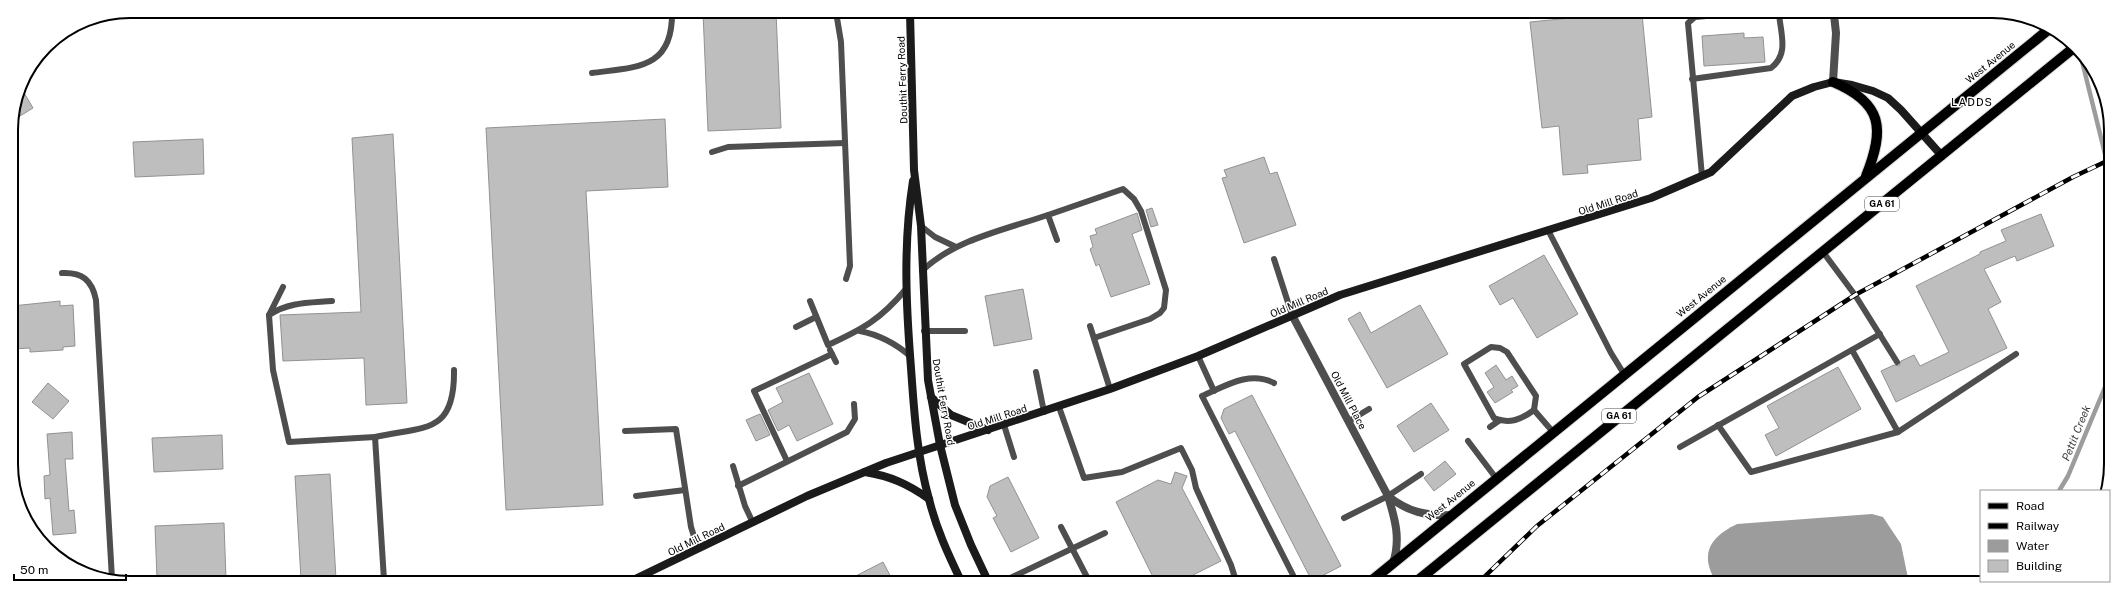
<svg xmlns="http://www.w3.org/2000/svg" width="2122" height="594" viewBox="0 0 2122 594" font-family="'Public Sans',sans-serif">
<rect width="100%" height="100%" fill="#fff"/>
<path fill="#9c9c9c" d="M1872 514 1883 517 1901 544 1909 583 1716 582C1699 554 1710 537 1737 524Z"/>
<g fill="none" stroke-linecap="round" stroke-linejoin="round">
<g stroke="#9c9c9c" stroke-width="4.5">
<path d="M2079 49 2108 166"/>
<path d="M2059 491 2068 476 2108 380"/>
<path d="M1997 583 1998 581"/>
</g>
</g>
<g fill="#bebebe" stroke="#929292">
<path d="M703 12H776L781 128 708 131Z"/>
<path d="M1610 14H1642L1652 117 1638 119 1641 160 1587 165 1588 173 1563 175 1559 126 1542 128 1530 22Z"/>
<path d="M1744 33V38L1763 37 1765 62 1704 66 1702 36Z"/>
<path d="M20 86 33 108 12 121Z"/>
<path d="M665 119 668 187 586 191 603 505 506 510 486 128Z"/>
<path d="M393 134 407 403 366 405 364 358 283 361 280 315 361 312 352 138Z"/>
<path d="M203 139 204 174 135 177 133 142Z"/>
<path d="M1264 157 1270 174 1277 172 1296 225 1244 243 1222 178 1227 177 1224 170Z"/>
<path d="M1152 208 1158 225 1151 227 1146 210Z"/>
<path d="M1137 213 1142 230 1132 234 1150 284 1111 297 1099 264 1096 266 1090 249 1093 247 1090 236 1097 234 1095 229Z"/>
<path d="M2041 214 2054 246 2017 261 2015 256 1984 269 2001 302 1988 309 2007 348 1896 402 1881 371 1894 365 1899 366 1901 361 1914 355 1920 366 1949 352 1916 286 1980 254V252L2006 241 2001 230Z"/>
<path d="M1544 255 1578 314 1537 338 1513 298 1500 305 1489 286Z"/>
<path d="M1023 289 1032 339 994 346 985 296Z"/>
<path d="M60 301V306L73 305 75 346 63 347V350L30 352V348L12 349V306Z"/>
<path d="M1420 305 1448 354 1387 388 1348 319 1360 312 1371 333Z"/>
<path d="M1496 365 1506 380 1512 376 1518 386 1511 390 1513 392 1495 403 1487 392 1494 387 1485 373Z"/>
<path d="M1838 367 1861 409 1776 456 1765 435 1779 428 1767 406Z"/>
<path d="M809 373 833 424 797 441 789 425 778 431 768 410 783 402 776 388Z"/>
<path d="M48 383 69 401 53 419 32 402Z"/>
<path d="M1252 395 1341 566 1312 581 1235 431 1229 434 1221 418 1224 409Z"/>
<path d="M1431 403 1449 430 1414 452 1397 426Z"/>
<path d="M760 414 770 435 756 441 746 420Z"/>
<path d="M72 432 73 459H65L69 511 74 510 76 533 53 535 50 498 45 499 44 476 50 475 47 434Z"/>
<path d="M222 435 223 469 154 472 152 438Z"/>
<path d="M1445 461 1456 474 1434 491 1424 478Z"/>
<path d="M1175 472 1187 476 1182 488 1221 561 1181 581H1155L1116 502 1158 480 1171 484Z"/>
<path d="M330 474 336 579H301L295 476Z"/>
<path d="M1008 477 1039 538 1011 552 993 518 997 516 987 497 990 486Z"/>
<path d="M224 523 226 579H157L155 526Z"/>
<path d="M883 562 893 581 848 580Z"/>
</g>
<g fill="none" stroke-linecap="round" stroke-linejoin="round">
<g stroke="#dbdbdb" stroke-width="12">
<g id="primary">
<path d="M1833 82C1883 103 1885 129 1866 176"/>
<path d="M1370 582 2048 30"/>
<path d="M1416 582 2076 46"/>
</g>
</g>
<g stroke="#4e4e4e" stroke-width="6">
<path d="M836 12 841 42 850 266 846 279"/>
<path d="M592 73C637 67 673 69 672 12"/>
<path d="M1692 79 1771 68C1789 54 1781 35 1779 14"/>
<path d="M712 152 728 147 845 143"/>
<path d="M1702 176 1688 23 1695 17 1730 14"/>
<path d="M921 226 935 237 956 247"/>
<path d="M1548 230 1611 353 1624 374"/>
<path d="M1057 240 1048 215 1123 189 1134 199 1141 211 1166 290 1164 308 1160 313 1150 319 1094 338"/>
<path d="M1823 252 1855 295 1897 362"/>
<path d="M1274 259 1292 315"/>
<path d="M922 271C953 240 1007 229 1048 215"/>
<path d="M62 273C82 272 92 280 96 300L112 579"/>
<path d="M283 287 269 315C289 302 308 303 332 301"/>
<path d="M810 301 828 345C863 329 881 319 906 289"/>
<path d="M269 315 273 370 289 442 375 437"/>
<path d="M1090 326 1110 389"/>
<path d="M796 327 816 317"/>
<path d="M860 331C880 335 895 343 910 356"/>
<path d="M924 331H965"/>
<path d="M1491 347 1500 348 1507 352 1536 396 1534 410C1522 419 1509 425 1494 418L1464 364Z"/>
<path d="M830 350 836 362"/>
<path d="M1852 350 1898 432"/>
<path d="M1198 356 1214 391"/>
<path d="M1036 372 1044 412"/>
<path d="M1274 383C1250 370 1225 386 1202 396L1296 581"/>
<path d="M1059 407 1084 478 1122 472 1181 448 1192 470 1196 488 1231 565 1236 581"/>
<path d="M1534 410 1553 432"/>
<path d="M1349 421 1369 409"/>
<path d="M1004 425 1014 457"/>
<path d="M1718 425 1751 472 1898 432 2016 354"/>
<path d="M1490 427 1500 420"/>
<path d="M625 431 676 429 691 527 698 549"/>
<path d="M1468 441 1496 478"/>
<path d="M1680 447 1880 334"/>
<path d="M787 461 754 391 832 354"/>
<path d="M733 466 745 506 753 523"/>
<path d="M738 486 847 432 855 419 854 404"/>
<path d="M636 496 685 490"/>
<path d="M1344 518 1388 496 1421 474"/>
<path d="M1061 527 1089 581"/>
<path d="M384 580 375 437C424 426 455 435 454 370"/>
<path d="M1004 581 1105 533"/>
</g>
<g stroke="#4e4e4e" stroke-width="8">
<path d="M1833 82 1836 33 1834 15"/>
<path d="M1292 315 1388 496C1395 519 1401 539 1393 563"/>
<path d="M1388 496C1408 512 1426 516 1451 515"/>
</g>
<g stroke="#1b1b1b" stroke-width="8">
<path d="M910 13 914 170 921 226 928 380 940 445 955 505 971 545 988 581"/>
<path d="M913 181C903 244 906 305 911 368 914 411 917 457 929 499 936 528 948 554 961 581"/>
<path d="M931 397 951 415 988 430"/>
<path d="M865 472C890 476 908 484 929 499"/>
<path d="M633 580 807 496 886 463 1110 389 1198 356 1340 295 1651 198 1711 172 1792 96 1814 87 1833 82 1852 85 1873 91 1888 98 1901 110 1942 156"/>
</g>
<use href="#primary" stroke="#000" stroke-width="10"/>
<g stroke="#000" stroke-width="4.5">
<path id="rail" d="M1479 582 1537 526 1698 397 1855 295 2073 177 2109 160"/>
</g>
<use href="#rail" stroke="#fff" stroke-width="3" stroke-dasharray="9" stroke-linecap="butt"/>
</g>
<g text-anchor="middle" stroke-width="3" stroke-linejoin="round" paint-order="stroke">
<g fill="#fff" stroke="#4c4c4c" stroke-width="1">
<rect x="1865" y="197" width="34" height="14" rx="3"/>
<rect x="1602" y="409" width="34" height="14" rx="3"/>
</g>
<g font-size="9" font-weight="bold" fill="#000">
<text x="1882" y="207">GA 61</text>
<text x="1619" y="419">GA 61</text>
</g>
<g font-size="10" fill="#000" stroke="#fff">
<text transform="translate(1990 62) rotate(-39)" y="4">West Avenue</text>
<text transform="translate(902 80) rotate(-92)" y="4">Douthit Ferry Road</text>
<text transform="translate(1608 202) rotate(-18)" y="4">Old Mill Road</text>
<text transform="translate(1701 296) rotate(-39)" y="4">West Avenue</text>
<text transform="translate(1299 302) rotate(-23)" y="4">Old Mill Road</text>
<text transform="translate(1349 400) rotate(62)" y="4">Old Mill Place</text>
<text transform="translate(944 402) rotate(80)" y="4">Douthit Ferry Road</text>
<text transform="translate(997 417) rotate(-18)" y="4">Old Mill Road</text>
<text transform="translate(1450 500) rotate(-39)" y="4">West Avenue</text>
<text transform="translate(696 539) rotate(-26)" y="4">Old Mill Road</text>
</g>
<g font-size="11" letter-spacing="1" fill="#000" stroke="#fff">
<text x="1972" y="106">LADDS</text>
</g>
<g font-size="11" font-style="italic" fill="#3d3d3d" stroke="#fff">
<text transform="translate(2076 433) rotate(-68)" y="4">Pettit Creek</text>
</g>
</g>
<path d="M0 0H2122V594H0ZM130 18H1992A112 112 0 0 1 2104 130V464A112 112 0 0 1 1992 576H130A112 112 0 0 1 18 464V130A112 112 0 0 1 130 18Z" fill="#fff" fill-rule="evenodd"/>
<path fill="none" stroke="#000" stroke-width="2" d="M130 18H1992A112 112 0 0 1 2104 130V464A112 112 0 0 1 1992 576H130A112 112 0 0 1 18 464V130A112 112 0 0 1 130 18Z"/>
<rect x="1980" y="490" width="130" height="92" fill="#ffffff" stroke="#999999"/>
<rect x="1988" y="503" width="20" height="6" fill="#000000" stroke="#999999"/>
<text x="2016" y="510" font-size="12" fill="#000000">Road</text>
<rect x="1988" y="523" width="20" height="6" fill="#000000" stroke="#999999"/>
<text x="2016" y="530" font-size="12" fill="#000000">Railway</text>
<rect x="1988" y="540" width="20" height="12" fill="#9c9c9c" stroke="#999999"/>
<text x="2016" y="550" font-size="12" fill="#000000">Water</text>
<rect x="1988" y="560" width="20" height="12" fill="#bebebe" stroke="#999999"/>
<text x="2016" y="570" font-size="12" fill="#000000">Building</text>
<path d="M14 574v6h112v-6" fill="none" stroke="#000000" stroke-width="2"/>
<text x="20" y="574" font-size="12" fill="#000000" stroke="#ffffff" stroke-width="3" paint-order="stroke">50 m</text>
</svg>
